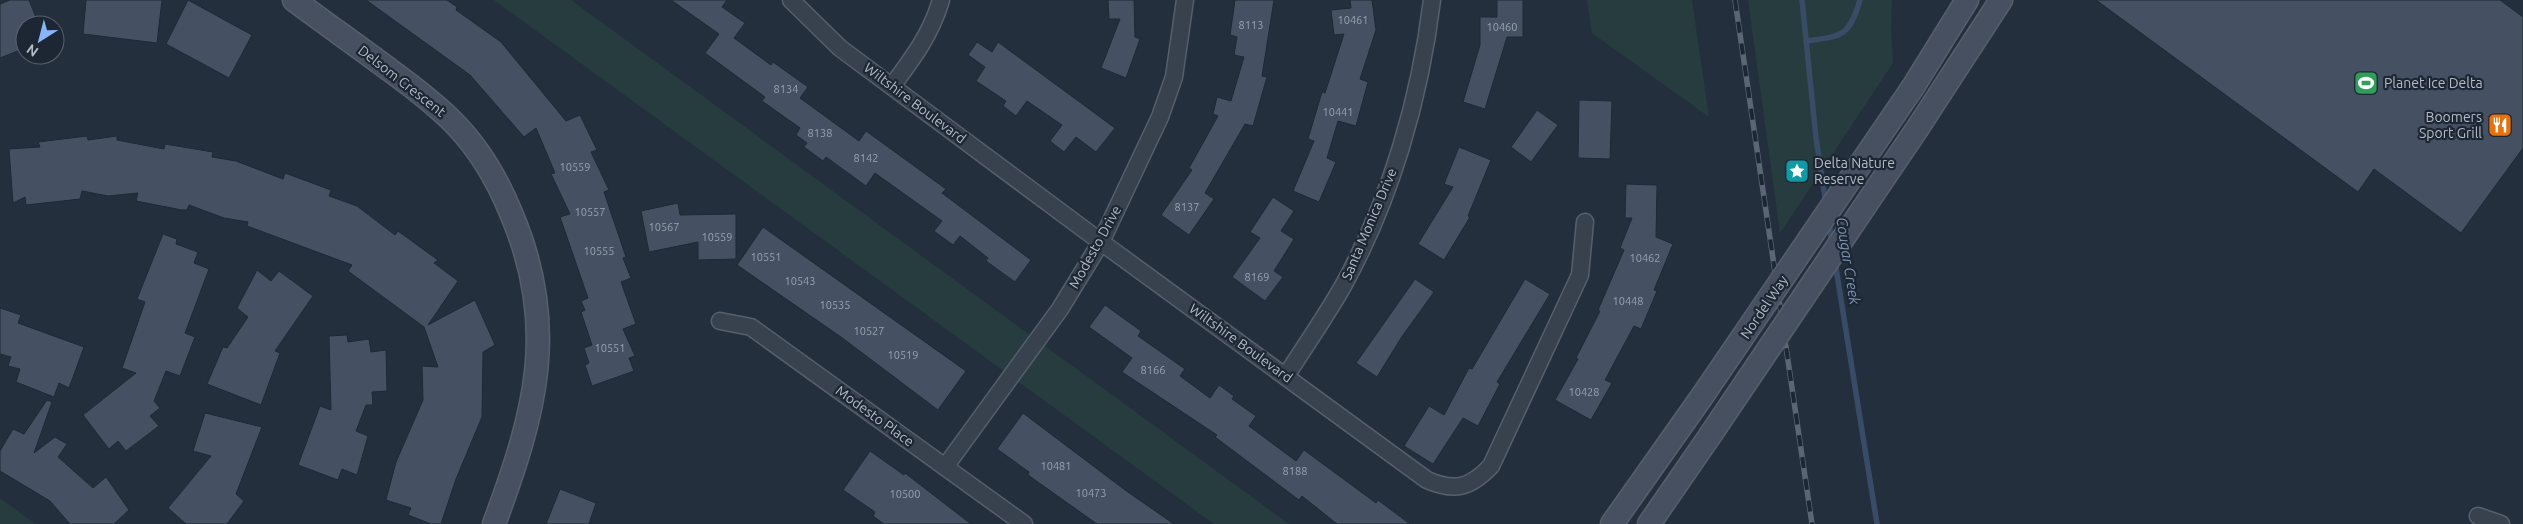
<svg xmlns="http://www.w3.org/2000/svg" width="2523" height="524" viewBox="0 0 2523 524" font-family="Ubuntu,sans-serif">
<rect width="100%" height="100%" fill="#242f3e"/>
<g fill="#263c3f">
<path d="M494 0H571L1289 524H1214Z"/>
<path d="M1587 0H1692L1709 117 1592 33Z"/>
<path d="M1748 0H1892L1891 29 1893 63 1780 233Z"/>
<path d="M0 498 35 524H0Z"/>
</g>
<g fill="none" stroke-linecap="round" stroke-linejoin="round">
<g stroke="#394c67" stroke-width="5.5">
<path d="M1802 0 1816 138 1826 204"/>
<path d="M1806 41C1842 36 1849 37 1860 0"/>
<path d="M1829 223 1832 243"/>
<path d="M1835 262 1877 524"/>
</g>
</g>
<g fill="#455162" stroke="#1f2835">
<path d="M10 0H29L39 25H25V48L0 58V4Z"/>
<path d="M86 0H162L157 43 83 34Z"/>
<path d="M188 0 252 35 229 78 166 44Z"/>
<path d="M366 0H447L457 7 456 10 501 42 566 121 580 115 597 150 591 152 609 190 604 192 626 257 623 258 631 278 621 282 636 324 623 329 635 356 629 358 634 371 592 386 585 365 589 363 584 348 592 345 581 312 585 310 581 301 588 298 560 217 570 214 551 174 555 173 536 128 524 137 470 75Z"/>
<path d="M671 0H727L722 7 745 23 734 38 771 65 773 62 808 87 800 98 859 141 866 131 946 189 942 193 1031 260 1015 282 986 261 988 258 960 236 953 245 934 231 942 221 875 173 866 186 826 157 823 161 804 147 807 143 796 135 800 128 762 101 765 97 705 53 719 34Z"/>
<path d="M1108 0H1134L1135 37 1140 39 1126 78 1101 68 1120 19H1109Z"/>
<path d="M1235 0H1274L1262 76 1267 77 1253 126 1245 124 1205 193 1214 199 1189 235 1161 215 1192 170 1189 168 1218 116 1213 114 1217 97 1231 101 1244 57 1234 55 1237 37 1230 35Z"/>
<path d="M1350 0H1372L1376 30 1360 79 1368 82 1356 126 1338 121 1327 158 1336 162 1319 202 1293 191 1314 141 1308 139 1322 92 1325 93 1344 34 1334 35 1331 10 1351 8Z"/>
<path d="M1497 0H1523V37H1507L1485 109 1463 102 1480 45V17H1497Z"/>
<path d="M2096 0H2500L2523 17V148L2461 233 2374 169 2358 192Z"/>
<path d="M977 42 992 52 998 42 1115 128 1096 152 1076 137 1064 152 1050 141 1062 125 1027 101 1016 116 1003 106 1006 101 976 81 985 67 968 55Z"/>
<path d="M1579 100 1612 101 1610 159 1578 158Z"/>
<path d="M1537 110 1558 125 1531 162 1511 147Z"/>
<path d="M87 136 88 140 117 136V140L164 149 165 144 213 152 212 157 236 161 283 179 285 173 331 190 329 196 357 206 395 235 398 231 438 260 434 263 458 281 428 325 475 300 495 345 483 352 482 417 456 479 441 524H431L408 515 411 508 386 500 396 462 423 400 422 366 438 367 424 327 348 271 352 265 247 226 248 222 224 218 189 205 187 210H182L136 201 138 193 108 196 82 191 80 199 26 205 25 197 13 203 9 149 40 147 38 142Z"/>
<path d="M1459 147 1491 160 1468 216 1470 217 1444 260 1418 244 1453 187 1444 184Z"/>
<path d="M1626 184 1657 185 1656 237 1673 244 1654 290 1657 291 1641 329 1634 326 1605 380 1612 383 1591 420 1555 400 1578 359 1576 358 1600 311 1598 310 1624 250 1620 248 1632 218H1625Z"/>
<path d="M1273 197 1294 211 1281 231 1294 239 1274 271 1283 277 1265 301 1232 277 1260 238 1250 232Z"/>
<path d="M678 203 680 215 736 214V259L698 260V242L649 252 641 211Z"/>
<path d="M763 227 966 371 938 410 841 337 737 265Z"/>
<path d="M163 234 177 239 176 244 198 252 194 263 209 269 185 333 195 337 180 376 166 371 154 401 160 408 150 416 159 426 126 451 118 441 109 449 83 415 136 373 122 368 145 302 137 299Z"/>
<path d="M257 270 271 281 279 271 313 296 275 351 280 353 261 405 207 384 223 347 227 348 248 317 237 308Z"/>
<path d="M1415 279 1434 292 1401 338 1377 377 1356 363Z"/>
<path d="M1525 279 1550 294 1497 382 1500 384 1478 426 1463 418 1433 464 1404 446 1429 406 1444 415 1469 368 1472 369Z"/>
<path d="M1105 305 1141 331 1138 336 1185 369 1180 376 1210 398 1219 385 1234 396 1232 399 1256 416 1249 426 1296 461 1304 450 1376 503 1378 500 1410 524H1337L1302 496 1299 500 1215 437 1217 435 1122 372 1132 358 1089 327Z"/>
<path d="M0 308 21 315 18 323 84 347 69 388 59 383 54 397 16 382 20 369 8 366 11 357 0 354Z"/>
<path d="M347 335 348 342 369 339 371 352 386 350 387 391 372 392 373 405H366L356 431 368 436 357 475 342 469 338 480 298 465 320 406 331 410 329 336Z"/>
<path d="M47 400 52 402 34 453 55 437 67 444 58 457 93 488 106 477 129 510 114 524H70L50 501 0 471V451L13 429 24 434Z"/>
<path d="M205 413 262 427 236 494 244 501 227 524H186L168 508 211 456 193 451Z"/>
<path d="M1023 413 1125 490 1174 524H1097L1028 475 1029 472 997 449Z"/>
<path d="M870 451 904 475 905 473 971 524H884L873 516 875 512 843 490Z"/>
<path d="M560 489 596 503 589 524H546Z"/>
</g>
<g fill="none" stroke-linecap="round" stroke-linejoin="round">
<g stroke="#565f6c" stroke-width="19">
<g id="street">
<path d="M791 0 840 48 1101 242 1427 480C1455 492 1470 488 1491 466L1580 275 1585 222"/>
<path d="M892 86C913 58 931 34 941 0"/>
<path d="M720 321 751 327 1024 524"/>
<path d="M1286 376C1305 346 1326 316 1343 286 1391 199 1420 98 1432 0"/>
<path d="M945 467 1060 309 1101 242 1160 117 1174 77 1185 0"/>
<path d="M2478 516 2501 524"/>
</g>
</g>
<g stroke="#565f6c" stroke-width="25">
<g id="secondary">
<path d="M294 0C326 24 359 47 391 71 413 87 434 103 453 122 479 148 497 179 511 213 560 327 535 414 494 524"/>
<path d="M1913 87 1967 0"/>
<path d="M1919 126 2001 0"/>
<path d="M1612 524 1703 395"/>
<path d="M1649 524 1709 437"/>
</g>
</g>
<use href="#street" stroke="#38414e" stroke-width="16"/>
<use href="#secondary" stroke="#465061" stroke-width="22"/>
<g stroke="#5a6575" stroke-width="5.5">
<path id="rail" d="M1735 0 1812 524"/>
</g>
<use href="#rail" stroke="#1d2633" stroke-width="4" stroke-dasharray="11" stroke-linecap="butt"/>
<g stroke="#565f6c" stroke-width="25" stroke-linecap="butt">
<g id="secondary-bridge">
<path d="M1703 395 1913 87"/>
<path d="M1709 437 1919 126"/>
</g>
</g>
<use href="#secondary-bridge" stroke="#465061" stroke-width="22"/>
</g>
<defs>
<g id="stadium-square" transform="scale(1.25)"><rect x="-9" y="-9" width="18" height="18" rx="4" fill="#2e9e5b" stroke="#1d2633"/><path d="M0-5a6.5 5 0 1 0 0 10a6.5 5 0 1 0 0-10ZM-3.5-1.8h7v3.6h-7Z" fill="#fff"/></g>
<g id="restaurant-square" transform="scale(1.25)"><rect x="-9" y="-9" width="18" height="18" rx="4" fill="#e8710a" stroke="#1d2633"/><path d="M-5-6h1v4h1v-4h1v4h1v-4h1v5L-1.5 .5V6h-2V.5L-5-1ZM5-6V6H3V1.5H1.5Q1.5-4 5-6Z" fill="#fff"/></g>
<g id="sight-square" transform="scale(1.25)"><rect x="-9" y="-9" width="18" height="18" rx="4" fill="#0f9aa8" stroke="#1d2633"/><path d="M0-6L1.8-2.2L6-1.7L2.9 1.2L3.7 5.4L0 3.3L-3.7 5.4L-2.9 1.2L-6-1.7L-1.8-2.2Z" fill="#fff"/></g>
</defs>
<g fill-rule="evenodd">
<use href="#stadium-square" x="2366" y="83"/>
<use href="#restaurant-square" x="2500" y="125"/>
<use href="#sight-square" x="1797" y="171"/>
</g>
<g text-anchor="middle" stroke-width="4.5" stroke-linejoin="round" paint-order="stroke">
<g font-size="11" fill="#98a1af">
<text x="1353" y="24">10461</text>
<text x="1251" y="29">8113</text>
<text x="1502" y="31">10460</text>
<text x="786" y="93">8134</text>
<text x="1338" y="116">10441</text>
<text x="820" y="137">8138</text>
<text x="866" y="162">8142</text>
<text x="575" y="171">10559</text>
<text x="1187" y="211">8137</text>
<text x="590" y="216">10557</text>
<text x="664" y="231">10567</text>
<text x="717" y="241">10559</text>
<text x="599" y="255">10555</text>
<text x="766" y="261">10551</text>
<text x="1645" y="262">10462</text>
<text x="1257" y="281">8169</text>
<text x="800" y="285">10543</text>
<text x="1628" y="305">10448</text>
<text x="835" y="309">10535</text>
<text x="869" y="335">10527</text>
<text x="610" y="352">10551</text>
<text x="903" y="359">10519</text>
<text x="1153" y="374">8166</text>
<text x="1584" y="396">10428</text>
<text x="1056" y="470">10481</text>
<text x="1295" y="475">8188</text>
<text x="1091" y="497">10473</text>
<text x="905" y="498">10500</text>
</g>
<g font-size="14" fill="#b4bcc9" stroke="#1d2633">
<text transform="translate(402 81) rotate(38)" y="5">Delsom Crescent</text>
<text transform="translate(915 103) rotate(37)" y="5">Wiltshire Boulevard</text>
<text transform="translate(1369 224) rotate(-67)" y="5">Santa Monica Drive</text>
<text transform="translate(1095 247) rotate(-61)" y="5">Modesto Drive</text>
<text transform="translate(1764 307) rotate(-56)" y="5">Nordel Way</text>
<text transform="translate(1241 343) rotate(36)" y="5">Wiltshire Boulevard</text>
<text transform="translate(875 416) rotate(36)" y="5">Modesto Place</text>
</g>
<g font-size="14" fill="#b4bcc9" stroke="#1d2633" text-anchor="start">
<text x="2384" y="88">Planet Ice Delta</text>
<text x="2482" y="122" text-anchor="end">Boomers<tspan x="2482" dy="16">Sport Grill</tspan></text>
<text x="1814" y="168">Delta Nature<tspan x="1814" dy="16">Reserve</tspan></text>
</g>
<g font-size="15" font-style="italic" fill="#7c92b1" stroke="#1d2633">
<text transform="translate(1848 261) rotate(81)" y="5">Cougar Creek</text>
</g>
</g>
<g transform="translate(40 40) rotate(216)"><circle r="24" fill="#1d2633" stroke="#59626f"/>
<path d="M0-4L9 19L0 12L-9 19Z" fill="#8ab4f8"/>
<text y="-8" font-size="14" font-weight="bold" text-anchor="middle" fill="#b4bcc9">N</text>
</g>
</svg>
